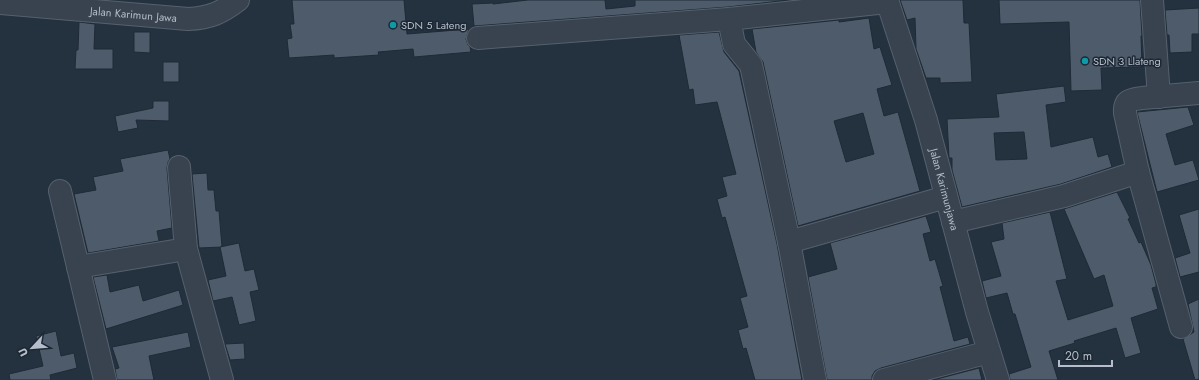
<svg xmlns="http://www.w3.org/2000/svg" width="1199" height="380" viewBox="0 0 1199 380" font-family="Jost,sans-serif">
<rect width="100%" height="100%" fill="#24323f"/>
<g fill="#4d5b6a" stroke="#1f2a36" fill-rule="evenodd">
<path d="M292 0H404L407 34 469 29 466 39 468 45 470 47 471 52 414 57 413 49 378 52 379 55 334 58V55L289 58 287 39 292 38 290 24H294Z"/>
<path d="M528 0H605L606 9 635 6V0H789L728 7 474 26 472 4 493 3V4Z"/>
<path d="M900 0H963L964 23H969L972 82 940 83V78H926L916 49 915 18 907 20Z"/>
<path d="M999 0H1140L1142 36H1141L1142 67 1101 68 1102 90 1071 91 1069 22 1000 24Z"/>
<path d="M1199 8V34H1192V52L1170 53 1169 35H1167L1165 10Z"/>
<path d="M869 18 874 49 880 47 892 85 877 89 884 116 898 112 920 191 798 226 763 62 756 52 752 29 839 20V22ZM863 113 874 154 846 162 834 121Z"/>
<path d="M79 22 95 24 94 49H113V69H75L76 50H78Z"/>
<path d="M134 32H150V53L134 52Z"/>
<path d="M719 32 724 52 739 71 777 244 802 380H755L746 348 743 349 738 330 748 327 740 298 747 296 725 217 722 218 717 199 727 196 722 177 736 174 717 102 695 105 693 89 689 90 679 35Z"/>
<rect x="163" y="62" width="16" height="20"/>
<path d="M1064 86 1066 102 1046 105 1051 147 1093 137 1098 157 1108 154 1112 167 1061 184 962 207 952 170V158H949L947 119 999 117 996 94ZM1024 132 1027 159 996 160 994 133Z"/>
<path d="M153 101H169V121L136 120 138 128 118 132 115 116 153 108Z"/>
<path d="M1188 107 1194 125 1166 134 1175 165 1193 160 1199 180 1157 192 1137 112Z"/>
<path d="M168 150 170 159 168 162 167 168 172 228 157 231 159 241 88 253 74 194 96 190 93 177 123 171 120 159Z"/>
<path d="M207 173 208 190H214L216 211H219L222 247 199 248 192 174Z"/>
<path d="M1117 192 1130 218 1128 219 1139 243 1141 242 1151 265 1156 284V287L1152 288 1158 309 1131 318 1141 353 1125 358 1116 328 1074 341 1075 343 1049 351 1058 380H1010L1009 374 1031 367 1015 314H1013L1007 293 986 298 982 281 1001 276 991 242 1004 239 1002 223 1050 212 1067 279 1056 281 1068 320 1113 306 1104 275 1094 279 1064 209Z"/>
<path d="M1199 209V272L1180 277 1175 258 1190 253 1179 215Z"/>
<path d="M926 216 931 232 923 234 930 261 935 259 943 286 940 287 954 341 968 337 970 344 881 368 875 371 872 376V380H827L808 277 837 269 830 243Z"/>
<path d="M239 243 245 271 254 269 259 290 250 292 256 321 239 325 232 297 213 301 208 280 226 276 220 247Z"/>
<path d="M107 275 110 292 139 285 143 301 179 290 183 305 106 329 93 277Z"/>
<path d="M1199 299V379L1195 380 1183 339 1194 332 1188 304Z"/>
<path d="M56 331 61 356 74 353 77 368 50 375 51 380H10L9 374 43 366 36 336Z"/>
<path d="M188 332 191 347 149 356 154 380H117L115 369 119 368 112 347Z"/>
<path d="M244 343 245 359 230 360 225 344Z"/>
<path d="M979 368 982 380H933Z"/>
</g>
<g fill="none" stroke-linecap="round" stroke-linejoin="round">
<g stroke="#56616d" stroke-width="24">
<g id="minor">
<path id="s1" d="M887 0 926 120 977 312 998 380"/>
<path d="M1152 0 1159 97"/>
<path id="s2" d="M0 3 188 19C210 18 221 13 238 0"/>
<path d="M729 19 734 44 751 65 789 242 815 380"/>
<path d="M478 38 729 19 887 2"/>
<path d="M179 167 186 249 222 380"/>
<path d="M1138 172 1125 113C1124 100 1130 100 1142 98L1199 93"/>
<path d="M60 191 105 380"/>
<path d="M953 222 1064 196 1138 172 1181 327"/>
<path d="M789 242 946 197"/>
<path d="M78 267 186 249"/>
<path d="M884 380 989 352"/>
</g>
</g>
<use href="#minor" stroke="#38434f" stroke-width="22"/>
</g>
<g fill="#0f9aa8" stroke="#1d2834" stroke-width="1.5">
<circle cx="393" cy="25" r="4"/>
<circle cx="1085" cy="61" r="4"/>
</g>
<g text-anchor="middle" stroke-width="3" stroke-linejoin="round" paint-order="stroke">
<g font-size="11" fill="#b5beca" stroke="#1d2834">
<text dy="4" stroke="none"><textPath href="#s2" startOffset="134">Jalan Karimun Jawa</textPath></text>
<text dy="4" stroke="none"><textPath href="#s1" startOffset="198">Jalan Karimunjawa</textPath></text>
</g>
<g font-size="11" fill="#b5beca" stroke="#1d2834" text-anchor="start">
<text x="401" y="29">SDN 5 Lateng</text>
<text x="1093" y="65">SDN 3 Llateng</text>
</g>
</g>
<g transform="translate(32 348) rotate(244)" stroke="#1d2834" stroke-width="3" paint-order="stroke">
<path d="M0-3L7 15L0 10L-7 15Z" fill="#b5beca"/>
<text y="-6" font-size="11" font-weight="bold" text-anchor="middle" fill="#b5beca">U</text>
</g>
<path d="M1059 360v6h53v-6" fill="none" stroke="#b5beca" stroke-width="2"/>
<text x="1065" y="360" font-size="12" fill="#b5beca" stroke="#1d2834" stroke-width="3" paint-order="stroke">20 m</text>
</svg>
